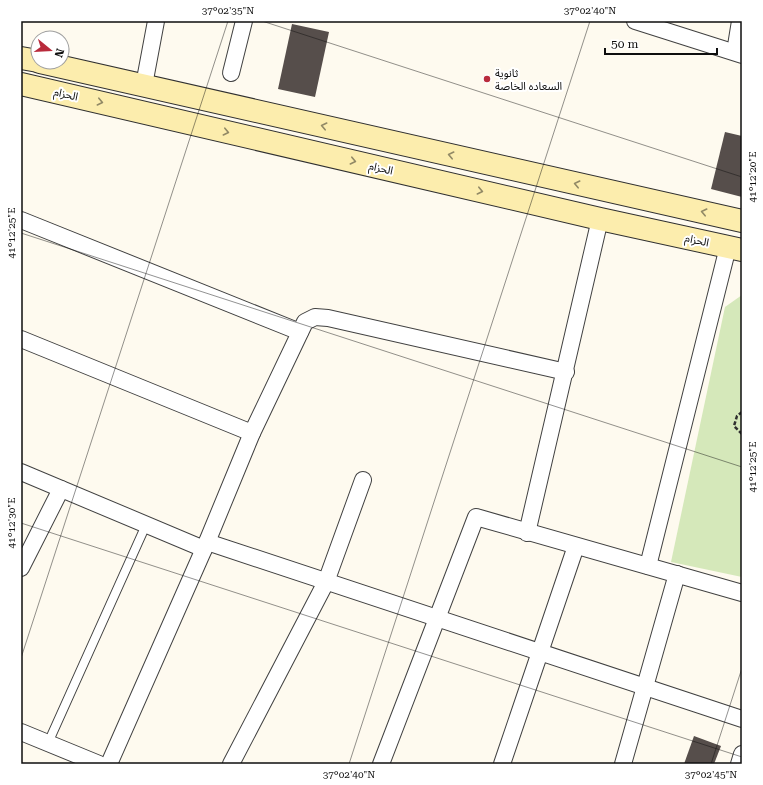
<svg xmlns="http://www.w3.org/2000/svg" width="763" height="785" viewBox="0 0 763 785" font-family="'Roboto Serif','Noto Sans Arabic',serif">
<rect width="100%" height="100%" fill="#fefaef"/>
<path fill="#d5e8ba" d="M742 295V577L671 562 725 307Z"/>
<g fill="#564e4b">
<path d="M292 24 329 32 315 97 278 89Z"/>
<path d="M725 132 742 136V197L711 189Z"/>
<path d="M694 736 721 746 714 764H684Z"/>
</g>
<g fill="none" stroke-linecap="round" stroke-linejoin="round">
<g stroke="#414141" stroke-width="10">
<path id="service" d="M48 743 146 525"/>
</g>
<g stroke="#414141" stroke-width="18">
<g id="minor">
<path d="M635 21 742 55"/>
<path d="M735 52 740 21"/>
<path d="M231 73 244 21"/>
<path d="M144 85 156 21"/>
<path d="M21 220 300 332"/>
<path d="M21 339 252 433"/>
<path d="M21 472 204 549"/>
<path d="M527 533 600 219"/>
<path d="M207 542 742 719"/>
<path d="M648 566 728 247"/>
<path d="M21 568 61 489"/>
<path d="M21 732 99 764"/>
<path d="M109 764 207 542 252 433 305 322 315 317 328 318 566 372"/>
<path d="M231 764 326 582 363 480"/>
<path d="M381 764 476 517 742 593"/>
<path d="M502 764 576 546"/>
<path d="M623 764 677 574"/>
<path d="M739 764 742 754"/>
</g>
</g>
<g stroke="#303030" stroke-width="24">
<g id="secondary">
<path d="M21 58 38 61"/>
<path d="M40 62 742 221"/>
<path d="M21 84 600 219 742 250"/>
</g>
</g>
<path stroke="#303030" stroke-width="2.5" stroke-dasharray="4 2" stroke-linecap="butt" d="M742 412 737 416 734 426 742 434"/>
<use href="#service" stroke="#fff" stroke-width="8"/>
<use href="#minor" stroke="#fff" stroke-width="16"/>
<use href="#secondary" stroke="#fcedad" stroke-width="22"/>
</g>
<defs><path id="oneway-chevron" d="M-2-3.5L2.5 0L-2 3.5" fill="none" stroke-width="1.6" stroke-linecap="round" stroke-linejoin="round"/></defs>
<g stroke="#918965">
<use href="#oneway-chevron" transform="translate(100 102) rotate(13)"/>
<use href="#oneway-chevron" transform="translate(324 126) rotate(-167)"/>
<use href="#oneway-chevron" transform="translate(226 132) rotate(13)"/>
<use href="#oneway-chevron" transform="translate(451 155) rotate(-167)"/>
<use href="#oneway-chevron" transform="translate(353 161) rotate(13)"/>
<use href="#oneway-chevron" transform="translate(577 184) rotate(-167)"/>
<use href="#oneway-chevron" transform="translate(480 191) rotate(13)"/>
<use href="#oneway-chevron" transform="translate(704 212) rotate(-167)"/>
</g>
<path fill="none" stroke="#0e0e0e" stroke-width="1" stroke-opacity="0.45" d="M262 21 742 177M21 233 742 467M21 523 742 757M21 658 228 21M349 764 590 21M711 764 742 668"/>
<circle fill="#b92b3c" stroke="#fff" stroke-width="1.5" cx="487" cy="79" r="4"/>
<g text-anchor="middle" stroke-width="4" stroke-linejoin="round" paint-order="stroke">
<g font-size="11" fill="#0e0e0e" stroke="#fff" text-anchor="start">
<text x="495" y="77">ثانوية<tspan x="495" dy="13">السعاده الخاصة</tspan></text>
</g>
<g font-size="11" fill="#0e0e0e" stroke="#fff">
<text transform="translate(66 94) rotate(13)" y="4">الحزام</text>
<text transform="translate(381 168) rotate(13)" y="4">الحزام</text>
<text transform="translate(697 240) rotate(12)" y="4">الحزام</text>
</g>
</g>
<rect width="763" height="785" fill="none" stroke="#ffffff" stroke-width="44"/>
<g transform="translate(50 50) rotate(108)"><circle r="19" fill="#ffffff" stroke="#9f9f9f"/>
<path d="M0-3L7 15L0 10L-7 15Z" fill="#b92b3c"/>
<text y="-6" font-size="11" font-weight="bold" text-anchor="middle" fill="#0e0e0e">N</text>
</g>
<path d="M605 48v6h112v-6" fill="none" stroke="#0e0e0e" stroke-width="2"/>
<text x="611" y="48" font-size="12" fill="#0e0e0e" stroke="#ffffff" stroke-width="3" paint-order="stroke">50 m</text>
<rect x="22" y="22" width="719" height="741" fill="none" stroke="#0e0e0e" stroke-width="1.5"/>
<g font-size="10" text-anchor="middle" fill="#0e0e0e">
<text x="228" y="14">37°02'35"N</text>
<text x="590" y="14">37°02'40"N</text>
<text transform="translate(752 177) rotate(-90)" y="4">41°12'20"E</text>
<text transform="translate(11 233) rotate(-90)" y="4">41°12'25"E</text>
<text transform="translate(752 467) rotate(-90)" y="4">41°12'25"E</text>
<text transform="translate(11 523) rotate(-90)" y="4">41°12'30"E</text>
<text x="349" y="778">37°02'40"N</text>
<text x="711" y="778">37°02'45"N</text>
</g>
</svg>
